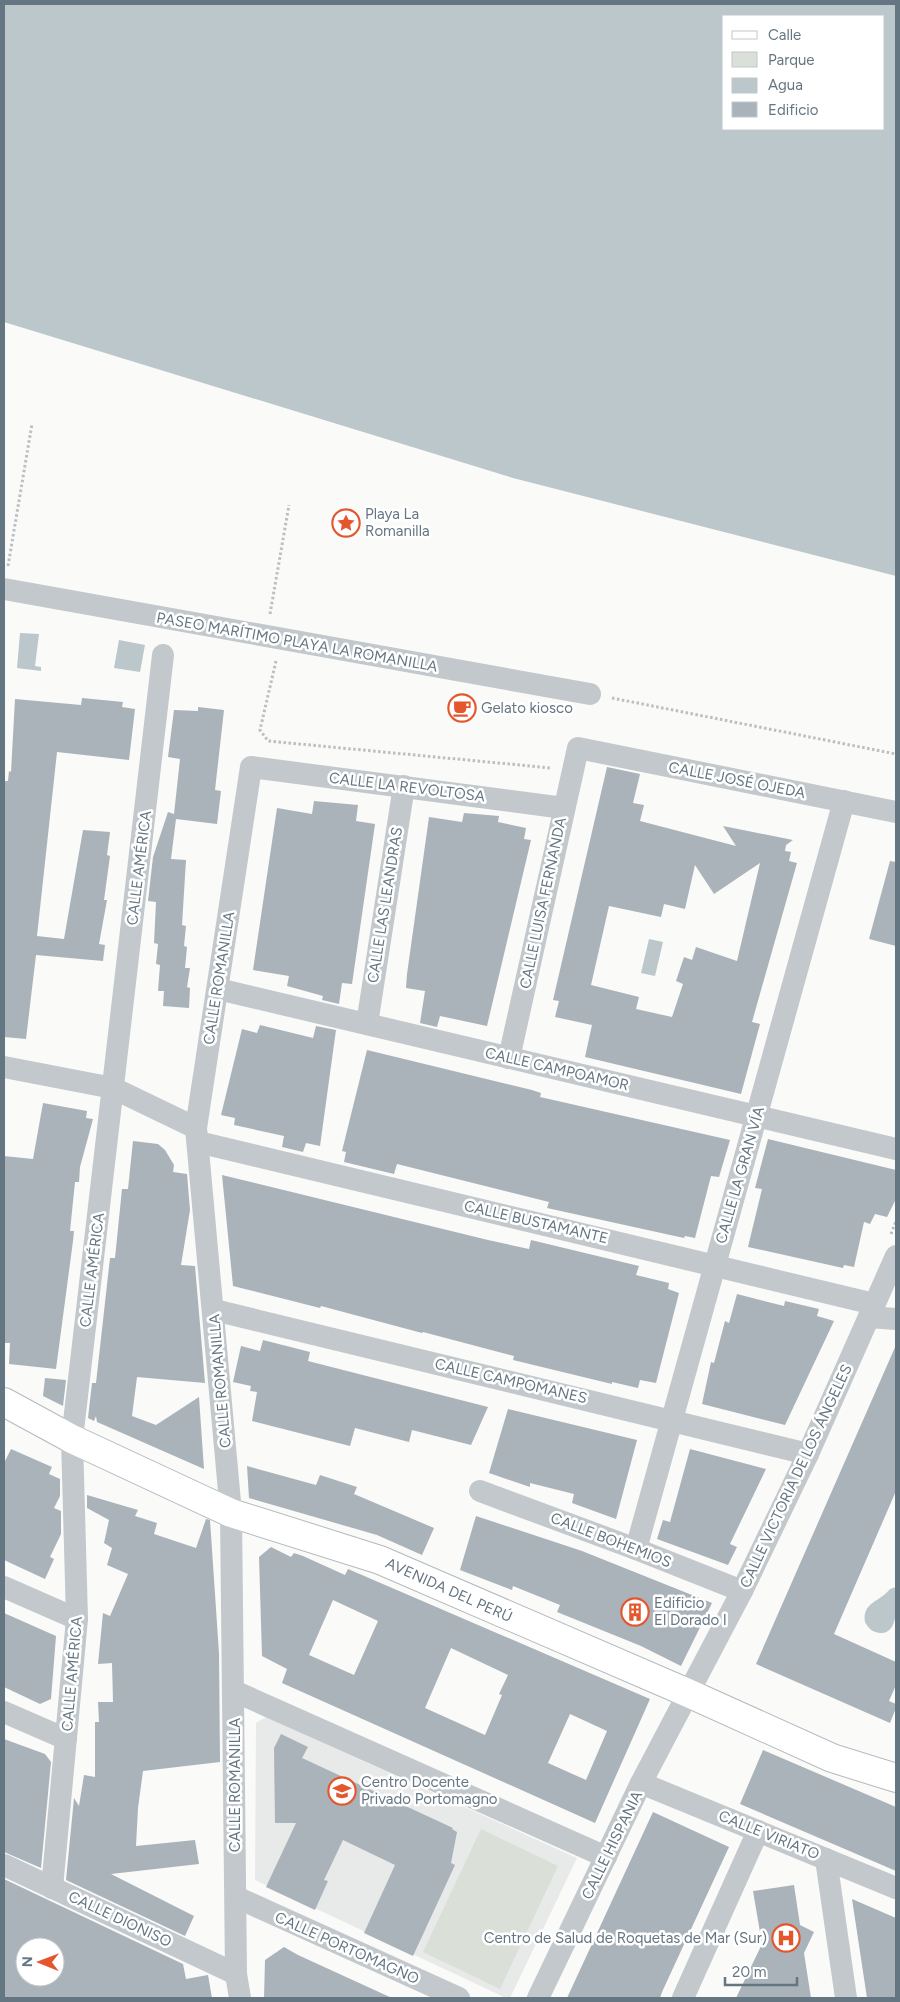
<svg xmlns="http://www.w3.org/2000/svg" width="900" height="2002" viewBox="0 0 900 2002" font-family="Figtree,sans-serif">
<rect width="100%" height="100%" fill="#fafaf8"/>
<path fill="#e8e9e9" d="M266 1717 577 1858 510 1998H506L255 1880 256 1723Z"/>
<path fill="#dadfd7" d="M481 1829 558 1866 500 1989 423 1952Z"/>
<g fill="#bbc7cb" fill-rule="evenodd">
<path d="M4 4H896V576L513 478 4 322ZM724 16H884V129H724Z"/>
<path d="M20 633 39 634 35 666 41 667V671L17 668Z"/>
<path d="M119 640 145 645 140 672 114 668Z"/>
<path d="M649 939 663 942 655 976 641 973Z"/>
<path d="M896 1587C896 1602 900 1634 880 1633 872 1632 869 1629 865 1622 862 1602 880 1602 890 1589Z"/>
</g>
<g fill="#aab3b9" fill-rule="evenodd">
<path d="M82 698 123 702 122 707 135 709 129 760 57 752 37 936 64 939 83 830 110 832 107 855 110 856 104 900H107L99 944 105 945 103 961 36 955 26 1039 4 1037V781H8L9 771 11 772 15 699 81 705Z"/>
<path d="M198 707 224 710 215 790 221 791 217 824 176 819 171 859 186 860 182 925 186 926 184 946 187 947 185 968H190L187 987 190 988 189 1008 163 1006 164 991H158L160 965 156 964 158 944 154 943 156 902 148 901 153 857 168 812 174 814 180 759 168 757 174 710 198 711Z"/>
<path d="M607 767 640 774 633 803 644 805 640 821 736 846 723 826 793 840 786 845 785 851 791 852 789 861 797 863 752 1022 760 1024 741 1094 585 1057 592 1025 555 1017 559 1001 553 1000ZM760 863 737 961 696 947 692 960 684 957 676 981 683 984 672 1017 636 1009 639 997 591 985 609 906 661 917 664 904 685 909 695 865 714 894Z"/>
<path d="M314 801 358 805 356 821 375 824 352 984 342 983 339 1004 322 1000 323 996 287 986 289 976 253 970 277 808 312 814Z"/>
<path d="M464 813 499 816 498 822 526 828 524 839 531 840 487 1026 440 1016 437 1027 420 1023 425 991 406 988 407 974 429 817 462 822Z"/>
<path d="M890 861 896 862V946L869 939Z"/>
<path d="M260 1025 313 1038 316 1026 336 1030 320 1146 306 1143 303 1152 282 1147 284 1136 234 1125 235 1118 221 1115 242 1029 257 1033Z"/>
<path d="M367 1050 532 1090 541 1093 540 1097 730 1140 719 1177 711 1176 695 1238 685 1236 684 1238 547 1208 549 1202 397 1164 394 1174 344 1162 346 1152 342 1151Z"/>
<path d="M43 1103 87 1111 86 1118 93 1119 80 1167 79 1182H75L70 1231H74L73 1241 56 1369 9 1364 10 1343H4V1156L33 1159Z"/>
<path d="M768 1139 896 1170V1199L887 1217 875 1214 870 1224 864 1222 854 1267 844 1265 843 1268 748 1247 762 1189 755 1188Z"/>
<path d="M133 1141 158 1144 165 1150 174 1165 173 1172 187 1174 190 1210 181 1265 195 1266 205 1383 137 1377 132 1416 156 1425 199 1397 204 1469 97 1422 96 1416 94 1421 88 1418 92 1383H96L110 1258H115L122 1189H128Z"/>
<path d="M222 1175 488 1240 529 1249 531 1240 639 1266 636 1275 669 1283 668 1289 679 1293 656 1383 640 1380 638 1388 612 1382V1384L513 1360 514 1356 423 1332 422 1333 321 1306 320 1308 233 1286Z"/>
<path d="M737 1294 784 1306 785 1301 819 1309 817 1316 834 1321 785 1425 702 1404 711 1362 714 1363 725 1321 729 1323Z"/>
<path d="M263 1340 310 1352 308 1361 488 1407 471 1445 412 1430 409 1442 355 1428 350 1446 252 1421 257 1392 250 1391 251 1386 233 1382 241 1346 260 1351Z"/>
<path d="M896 1345V1491L834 1634 896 1662V1685L889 1701 896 1704V1708L890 1723 756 1664Z"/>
<path d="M45 1378 66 1380 63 1406 43 1396Z"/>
<path d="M508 1409 637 1440 616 1519 572 1503 574 1494 530 1483V1487L489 1473Z"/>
<path d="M11 1449 52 1467 49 1474 60 1479V1496L54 1508 61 1511V1534L50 1557 54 1559 45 1579 4 1560V1463Z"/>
<path d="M690 1449 766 1469 730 1544 737 1547 728 1565 657 1539 663 1520 670 1522Z"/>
<path d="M247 1466 316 1485 320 1475 357 1487 354 1494 434 1528 422 1555 377 1535 249 1498Z"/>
<path d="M87 1495 138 1510 135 1516 157 1523 154 1534 196 1548 206 1519 210 1520 219 1653 220 1762 143 1771 138 1808 136 1846 195 1840 199 1864 111 1874 194 1916 185 1936 66 1880 74 1798 79 1806 84 1775 95 1777V1722H99L98 1702H113L112 1663 98 1664 103 1613 110 1616 128 1574 107 1565 112 1548 104 1543 109 1520 87 1508Z"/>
<path d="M476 1516 582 1551 712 1603 681 1666 641 1646 557 1612 560 1605 513 1586 512 1590 460 1570Z"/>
<path d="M271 1547 291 1557 294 1553 303 1556 345 1575 348 1569 650 1699 595 1823 282 1683 287 1669 262 1656 259 1557ZM333 1600 378 1621 354 1675 309 1655ZM451 1648 508 1675 499 1694 502 1695 485 1735 425 1708ZM570 1714 607 1731 586 1780 548 1763Z"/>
<path d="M4 1613 56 1636 51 1699 40 1704 4 1687Z"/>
<path d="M281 1734 308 1747 302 1758 453 1828 452 1829 457 1832 451 1863 455 1865 413 1956 364 1933 395 1865 343 1840 324 1880 328 1881 315 1910 266 1887 296 1823H275L274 1748Z"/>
<path d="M4 1739 45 1754 51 1762 41 1868 4 1852Z"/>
<path d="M763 1750 896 1807V1871L740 1804Z"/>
<path d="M653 1812 729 1847 662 1992 660 1998H567Z"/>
<path d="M4 1879 183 1964 186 1979 208 1975 212 1998H4ZM25 1947H55V1977H25Z"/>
<path d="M794 1885 800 1925 814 1932 804 1953 811 1998H736L762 1944 753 1891Z"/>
<path d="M852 1899 896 1918V1998H867Z"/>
<path d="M284 1947 298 1955 392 1998H264L265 1960Z"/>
</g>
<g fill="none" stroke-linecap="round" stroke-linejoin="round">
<g stroke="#b3babf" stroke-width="30">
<path id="secondary" d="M4 1402 72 1439 231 1513 380 1560 688 1693 832 1758 896 1778"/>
</g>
<g stroke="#bbbfc2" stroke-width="3" stroke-dasharray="2.5 2.5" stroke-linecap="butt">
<path d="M8 566 32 424"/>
<path d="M270 614 289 505"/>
<path d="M276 661 260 730 268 741 551 768"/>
<path d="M612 698 896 754"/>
<path d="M891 1234 896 1221"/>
</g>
<g stroke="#c3c8cc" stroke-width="22">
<path d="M4 589 590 694"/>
<path d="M218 989 896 1149"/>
<path d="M367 1024 404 786"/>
<path d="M509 1058 578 748 896 812"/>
<path d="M4 1067 113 1088 196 1128"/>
<path d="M198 1142 874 1304"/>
<path d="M214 1310 808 1454"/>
<path d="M869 1317 896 1319"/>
<path d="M480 1491 636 1549 742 1591"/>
<path d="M636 1549 844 801"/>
<path d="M4 1587 77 1619"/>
<path d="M234 1691 606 1857"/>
<path d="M4 1712 66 1739"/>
<path d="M641 1783 896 1888"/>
<path d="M826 1859 846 1998"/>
<path d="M4 1865 236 1974"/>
<path d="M52 1888 77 1619 72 1439 163 655"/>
<path d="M236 1897 459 1998"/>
<path d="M240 1998 236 1974 231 1513 196 1128 251 767 564 808"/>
<path d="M538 1998 641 1783 742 1591 808 1454 896 1256"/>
<path d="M683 1998 758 1831"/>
</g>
<use href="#secondary" stroke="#fff" stroke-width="28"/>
</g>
<defs>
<g id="sight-ring" transform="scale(1.4375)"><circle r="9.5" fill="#fff" stroke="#e4572e" stroke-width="1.5"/><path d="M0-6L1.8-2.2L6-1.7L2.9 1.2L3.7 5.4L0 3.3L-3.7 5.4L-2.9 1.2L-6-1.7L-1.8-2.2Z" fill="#e4572e"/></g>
<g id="cafe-ring" transform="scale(1.4375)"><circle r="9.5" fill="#fff" stroke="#e4572e" stroke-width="1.5"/><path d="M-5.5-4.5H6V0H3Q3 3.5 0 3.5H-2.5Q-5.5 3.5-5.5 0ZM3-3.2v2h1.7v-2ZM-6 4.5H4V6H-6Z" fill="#e4572e"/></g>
<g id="building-ring" transform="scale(1.4375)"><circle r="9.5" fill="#fff" stroke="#e4572e" stroke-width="1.5"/><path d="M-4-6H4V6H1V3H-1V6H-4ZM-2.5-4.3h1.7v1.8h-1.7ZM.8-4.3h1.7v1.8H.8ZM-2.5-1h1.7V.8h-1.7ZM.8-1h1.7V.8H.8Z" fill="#e4572e"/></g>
<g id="university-ring" transform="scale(1.4375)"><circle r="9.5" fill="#fff" stroke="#e4572e" stroke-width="1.5"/><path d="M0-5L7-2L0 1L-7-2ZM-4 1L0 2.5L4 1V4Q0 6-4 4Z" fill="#e4572e"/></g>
<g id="hospital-ring" transform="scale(1.4375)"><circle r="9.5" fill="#fff" stroke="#e4572e" stroke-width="1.5"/><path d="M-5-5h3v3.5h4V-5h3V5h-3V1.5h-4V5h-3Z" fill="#e4572e"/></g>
</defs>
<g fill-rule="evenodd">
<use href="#sight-ring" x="346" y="523"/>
<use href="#cafe-ring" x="462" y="708"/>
<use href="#building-ring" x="635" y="1612"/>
<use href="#university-ring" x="342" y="1791"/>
<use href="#hospital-ring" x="786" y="1938"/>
</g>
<g text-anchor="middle" stroke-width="5" stroke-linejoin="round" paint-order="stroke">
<g font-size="15" fill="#657683" stroke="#fff" text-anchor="start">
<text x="365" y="519">Playa La<tspan x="365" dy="17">Romanilla</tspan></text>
<text x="481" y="713">Gelato kiosco</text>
<text x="654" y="1608">Edificio<tspan x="654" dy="17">El Dorado I</tspan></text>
<text x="361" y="1787">Centro Docente<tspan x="361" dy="17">Privado Portomagno</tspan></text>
<text x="767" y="1943" text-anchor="end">Centro de Salud de Roquetas de Mar (Sur)</text>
</g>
<g font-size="15" fill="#657683" stroke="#fff">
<text transform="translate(297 642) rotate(10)" y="5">PASEO MARÍTIMO PLAYA LA ROMANILLA</text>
<text transform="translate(737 780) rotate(11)" y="5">CALLE JOSÉ OJEDA</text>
<text transform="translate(407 787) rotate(7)" y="5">CALLE LA REVOLTOSA</text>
<text transform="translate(139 868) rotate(-83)" y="5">CALLE AMÉRICA</text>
<text transform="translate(543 903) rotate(-78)" y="5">CALLE LUISA FERNANDA</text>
<text transform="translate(385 905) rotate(-81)" y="5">CALLE LAS LEANDRAS</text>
<text transform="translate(219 978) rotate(-81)" y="5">CALLE ROMANILLA</text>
<text transform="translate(557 1069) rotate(13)" y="5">CALLE CAMPOAMOR</text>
<text transform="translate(740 1175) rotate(-74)" y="5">CALLE LA GRAN VÍA</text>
<text transform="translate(536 1222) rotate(13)" y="5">CALLE BUSTAMANTE</text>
<text transform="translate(92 1270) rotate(-83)" y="5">CALLE AMÉRICA</text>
<text transform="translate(220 1381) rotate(-95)" y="5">CALLE ROMANILLA</text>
<text transform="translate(511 1381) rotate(13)" y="5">CALLE CAMPOMANES</text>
<text transform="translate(796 1476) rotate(-65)" y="5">CALLE VICTORIA DE LOS ÁNGELES</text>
<text transform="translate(611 1540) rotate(21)" y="5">CALLE BOHEMIOS</text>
<text transform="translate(449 1590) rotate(24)" y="5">AVENIDA DEL PERÚ</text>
<text transform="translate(72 1674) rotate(-85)" y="5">CALLE AMÉRICA</text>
<text transform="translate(235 1785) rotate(-90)" y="5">CALLE ROMANILLA</text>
<text transform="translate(769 1835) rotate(22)" y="5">CALLE VIRIATO</text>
<text transform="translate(612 1845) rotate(-64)" y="5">CALLE HISPANIA</text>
<text transform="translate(120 1919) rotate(25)" y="5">CALLE DIONISO</text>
<text transform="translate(347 1948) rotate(24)" y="5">CALLE PORTOMAGNO</text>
</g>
</g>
<rect width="900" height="2002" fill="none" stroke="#657683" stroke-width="10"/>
<rect x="722" y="15" width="162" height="115" fill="#ffffff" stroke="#c1c8cd"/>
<rect x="732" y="31" width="25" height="8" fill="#ffffff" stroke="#c1c8cd"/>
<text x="768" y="40" font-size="15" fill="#657683">Calle</text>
<rect x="732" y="52" width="25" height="15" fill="#dadfd7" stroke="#c1c8cd"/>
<text x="768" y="65" font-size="15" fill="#657683">Parque</text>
<rect x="732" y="78" width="25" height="15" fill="#bbc7cb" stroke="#c1c8cd"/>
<text x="768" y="90" font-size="15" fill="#657683">Agua</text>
<rect x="732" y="102" width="25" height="15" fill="#aab3b9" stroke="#c1c8cd"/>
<text x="768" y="115" font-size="15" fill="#657683">Edificio</text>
<g transform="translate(40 1962) rotate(271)"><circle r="24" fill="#ffffff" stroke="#c1c8cd"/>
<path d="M0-4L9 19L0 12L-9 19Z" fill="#e4572e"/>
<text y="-8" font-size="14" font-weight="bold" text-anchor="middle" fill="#657683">N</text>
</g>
<path d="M725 1977v8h72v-8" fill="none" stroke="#657683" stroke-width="2.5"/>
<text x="732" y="1977" font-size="15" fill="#657683" stroke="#ffffff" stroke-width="4" paint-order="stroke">20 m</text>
</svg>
